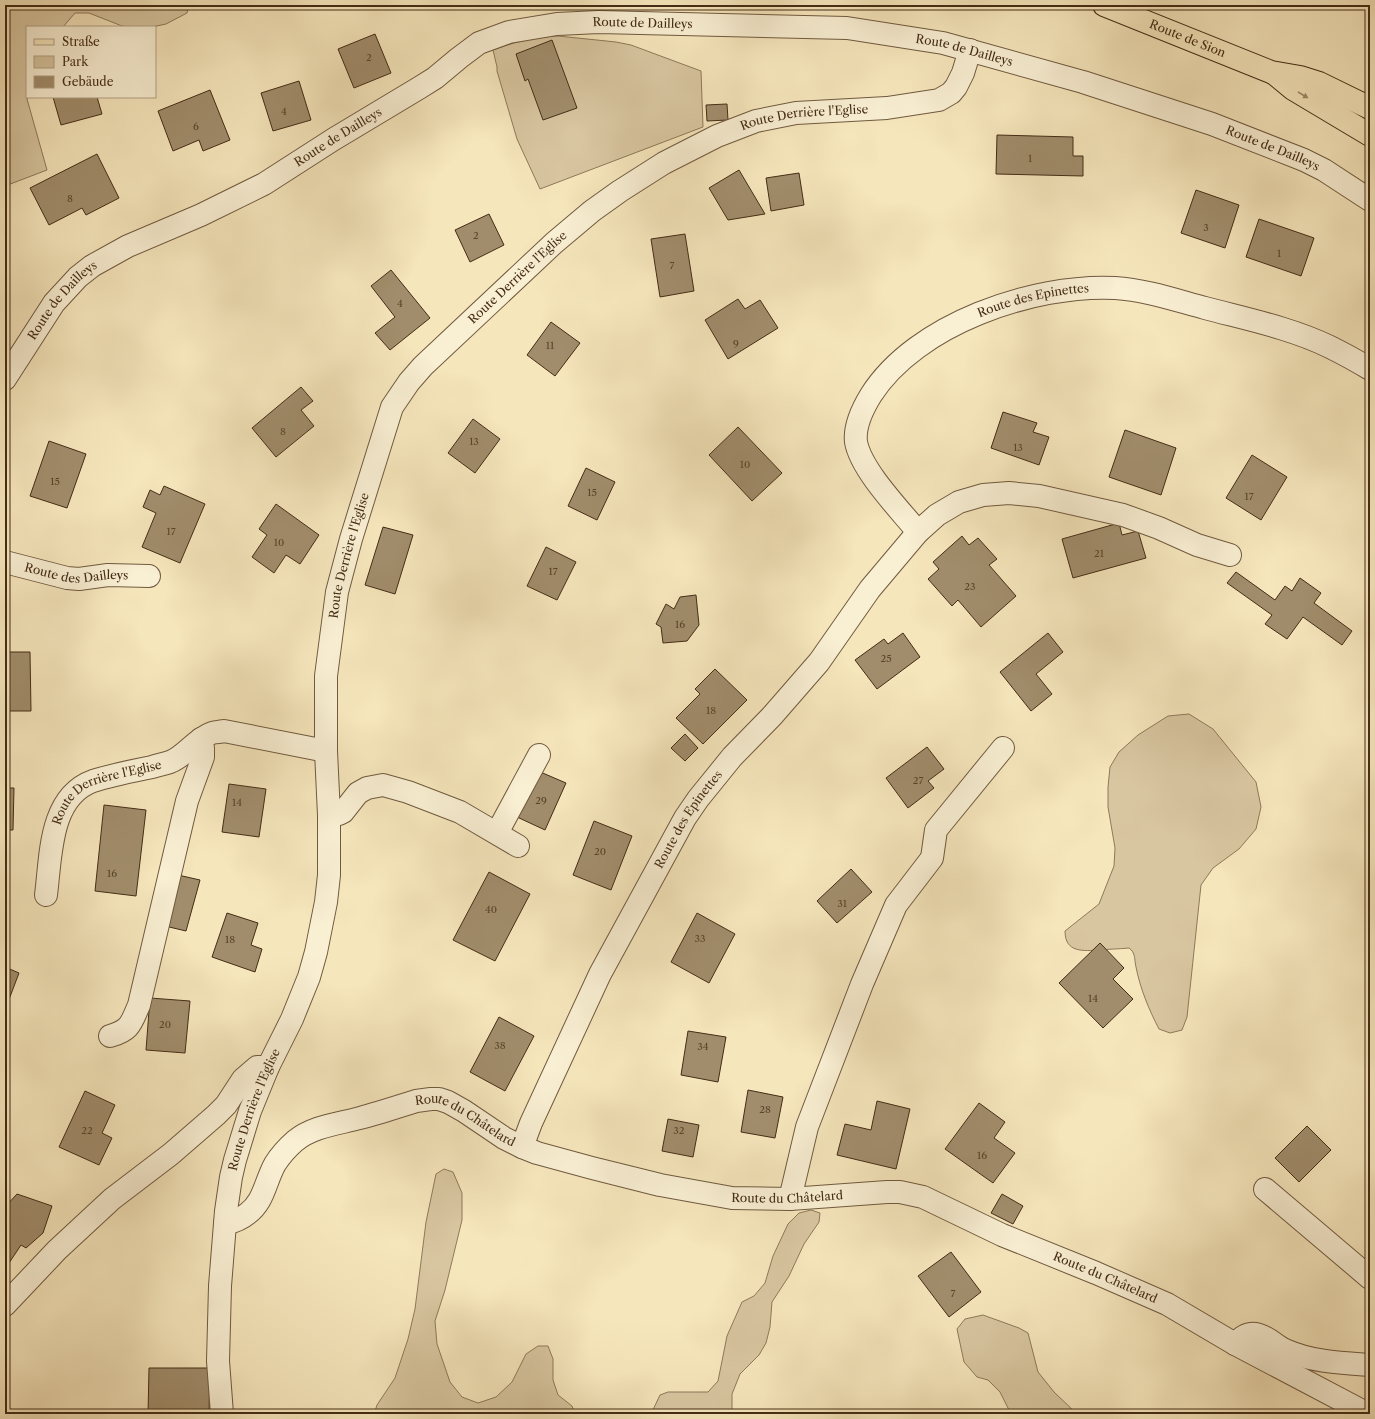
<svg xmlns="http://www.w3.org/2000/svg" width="1375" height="1419" viewBox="0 0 1375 1419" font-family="'Libre Caslon Text',serif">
<rect width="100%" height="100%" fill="#f6e6bc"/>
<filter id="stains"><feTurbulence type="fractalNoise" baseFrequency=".005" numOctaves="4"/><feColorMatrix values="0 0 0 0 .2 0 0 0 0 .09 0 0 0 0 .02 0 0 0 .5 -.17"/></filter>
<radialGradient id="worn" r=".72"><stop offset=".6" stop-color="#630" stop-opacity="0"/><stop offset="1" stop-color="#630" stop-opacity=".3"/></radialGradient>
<g fill="#d8c6a0" stroke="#8e795a">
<path d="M16 5H189L187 13 166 24 152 27H132L122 26 89 13H75L63 27H27V97H29L27 99 47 170 5 186V8Z"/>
<path d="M558 36 616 42 631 45 701 71 703 127 540 189 517 139 497 71V67L493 50C514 42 535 37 558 36Z"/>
<path d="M1189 714 1213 729 1256 782 1261 807 1256 829 1239 849 1213 868 1201 885 1187 1017 1182 1030 1170 1033 1159 1029C1149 1010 1140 988 1136 967 1134 959 1136 953 1129 948 1119 949 1109 949 1100 950 1083 951 1065 953 1065 931L1099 904 1114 866 1115 848 1108 807V787L1110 767 1119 752 1138 735 1168 716Z"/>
<path d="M444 1169 453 1172 462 1193V1220L445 1290 435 1321 437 1344 450 1382 462 1397 478 1403 496 1397 512 1382 526 1354 538 1346H548L553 1359V1380L558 1395 572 1406 575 1414H374L377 1405 395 1378 408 1339 415 1309 426 1222 436 1174Z"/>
<path d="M811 1210 820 1213 819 1222 804 1244 789 1276 772 1302 770 1327 766 1343 759 1355 740 1374 732 1394V1410L733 1414H651L660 1395 668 1392H708L718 1381 727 1336 742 1302 754 1296 765 1283 773 1256 788 1224 799 1213Z"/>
<path d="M983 1315 1019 1328 1028 1333 1038 1372 1054 1392 1077 1414H1011L1000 1392 988 1380 977 1377 964 1362 957 1329 965 1319Z"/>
</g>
<g fill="#a18d6c" stroke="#442c15">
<path d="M375 34 391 73 354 88 338 49Z"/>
<path d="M552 40 577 108 543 120 528 79 525 81 516 54Z"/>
<path d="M299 81 311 120 273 131 261 93Z"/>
<path d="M210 90 230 140 203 151 199 140 173 151 158 111Z"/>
<path d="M53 97H97L102 114 61 125Z"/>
<path d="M727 104 728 120 707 121 706 105Z"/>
<path d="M997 135 1073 137V156H1083V176L996 174Z"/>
<path d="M97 154 119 198 86 215 82 208 49 225 30 188Z"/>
<path d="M739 170 765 214 728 220 709 188Z"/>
<path d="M799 173 804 205 771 211 766 178Z"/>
<path d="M1196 190 1239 205 1225 248 1181 233Z"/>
<path d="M489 214 504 245 470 262 455 230Z"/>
<path d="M1259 219 1314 238 1301 276 1246 257Z"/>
<path d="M685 234 694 291 660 297 651 239Z"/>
<path d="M391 270 430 318 390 350 375 333 395 317 371 286Z"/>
<path d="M738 299 745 309 760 300 778 328 728 359 705 320Z"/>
<path d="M551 322 580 343 555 376 527 355Z"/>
<path d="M301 387 313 401 301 410 314 426 276 457 252 428Z"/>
<path d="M1003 412 1037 423 1033 432 1049 437 1039 465 991 448Z"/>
<path d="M473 419 500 439 475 473 448 453Z"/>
<path d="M738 427 782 473 752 501 709 455Z"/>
<path d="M1125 430 1176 448 1161 495 1109 477Z"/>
<path d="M49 441 86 454 67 508 30 496Z"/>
<path d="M1252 455 1287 477 1261 520 1226 498Z"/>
<path d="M586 468 615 482 597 520 568 506Z"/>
<path d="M164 486 205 504 180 563 142 547 156 513 143 507 150 490 160 495Z"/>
<path d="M276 504 319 535 300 564 286 555 274 573 252 557 267 535 259 529Z"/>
<path d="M1119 523 1122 535 1138 531 1146 558 1073 578 1062 539Z"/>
<path d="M383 527 413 535 395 594 365 585Z"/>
<path d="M962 536 969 545 978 538 997 559 989 565 1016 596 981 627 958 600 952 606 928 579 939 569 933 562Z"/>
<path d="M546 547 576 562 557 600 527 586Z"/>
<path d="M1236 572 1275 600 1285 586 1292 591 1300 578 1321 593 1314 603 1352 631 1342 645 1303 617 1287 639 1265 624 1272 615 1227 583Z"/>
<path d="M696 595 699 625 687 641 663 643 661 627 656 624 666 604 674 609 680 597Z"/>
<path d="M903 633 920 657 877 689 855 660 884 639 888 644Z"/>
<path d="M1048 633 1063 652 1036 674 1052 694 1031 711 1000 672Z"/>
<path d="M5 652H30L31 711H5Z"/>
<path d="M715 669 747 700 703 744 676 718 700 694 695 689Z"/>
<path d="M685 734 698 748 685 761 671 748Z"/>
<path d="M927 747 944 769 928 781 934 788 908 808 886 778Z"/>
<path d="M538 771 566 783 545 830 517 817Z"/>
<path d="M229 784 266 789 259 837 222 832Z"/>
<path d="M5 788H14L13 830H6V847Z"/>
<path d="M104 805 146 810 136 896 95 891Z"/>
<path d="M594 821 632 836 611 890 573 875Z"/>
<path d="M851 869 872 892 837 923 817 901Z"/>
<path d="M489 872 530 894 495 961 453 940Z"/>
<path d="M178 875 200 880 186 931 165 926Z"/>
<path d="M227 913 258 923 251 945 262 949 255 972 212 957Z"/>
<path d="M697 913 735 934 709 983 671 962Z"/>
<path d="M1100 943 1124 968 1113 979 1133 999 1103 1028 1059 983Z"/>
<path d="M5 967 19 973 5 1010Z"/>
<path d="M150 998 190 1001 185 1053 146 1050Z"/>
<path d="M499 1017 534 1036 505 1091 470 1072Z"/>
<path d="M688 1031 726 1037 718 1082 681 1075Z"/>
<path d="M748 1090 783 1097 775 1138 741 1132Z"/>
<path d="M85 1091 115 1105 102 1133 112 1138 99 1165 59 1147Z"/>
<path d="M877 1101 910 1109 896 1169 837 1155 845 1124 871 1130Z"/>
<path d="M979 1103 1005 1122 994 1138 1015 1153 993 1183 945 1149Z"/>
<path d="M668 1119 699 1125 693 1157 662 1151Z"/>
<path d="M1307 1126 1331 1150 1299 1182 1275 1158Z"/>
<path d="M17 1194 52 1206 43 1233 26 1248 21 1245 9 1263 5 1261V1207Z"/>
<path d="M1002 1194 1023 1206 1013 1224 991 1213Z"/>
<path d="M951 1252 981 1292 949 1317 918 1276Z"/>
<path d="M149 1368H210L209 1414H148Z"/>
</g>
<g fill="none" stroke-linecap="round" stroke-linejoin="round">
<g stroke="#705a3f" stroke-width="24">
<g id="minor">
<path id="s1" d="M5 379 54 303 78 277 92 266 128 246 201 215 264 184 334 139 419 88 435 78 459 58 479 43 509 32 557 24 599 22 847 28 943 43 1083 82 1212 124 1304 160 1324 170 1370 200"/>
<path id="s2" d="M918 532C900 510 861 470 856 442 854 425 863 408 871 395 916 324 1033 284 1115 288 1146 290 1175 300 1205 308 1246 319 1291 328 1330 347 1344 354 1357 361 1370 369"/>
<path id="s3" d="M5 562 67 578 79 579 108 575 149 576"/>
<path d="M329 815 339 814 343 812 358 793 367 788 383 785 408 792 460 812 518 846"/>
<path d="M497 833 539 755"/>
<path id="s4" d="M46 895C51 857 49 797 93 781 112 775 133 771 152 767 158 765 164 764 170 762 186 756 195 739 212 733 215 732 220 732 224 731L326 751"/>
<path d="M110 1036C131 1030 131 1023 139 1005L187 801 203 757V748L201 739"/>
<path id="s5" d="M522 1147 531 1123 600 974 685 818 698 799 732 757 772 716 819 662 870 589 918 532 937 515 959 502 983 495 1009 493 1039 496 1123 515 1159 528 1197 545 1230 555"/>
<path d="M1265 1189 1370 1278"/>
<path d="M790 1199 807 1127 862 984 896 905 932 858 936 830 1003 748"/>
<path id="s6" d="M225 1224C233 1222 241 1219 247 1214 264 1202 265 1182 275 1164 280 1156 287 1148 295 1141 313 1126 338 1124 360 1118 379 1113 397 1107 416 1101L431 1099H439L448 1102 464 1111 504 1138 522 1147 537 1153 592 1168 660 1185 732 1198 790 1199 887 1192H900L923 1197 1002 1235 1096 1273 1167 1304 1235 1344 1368 1414"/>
<path d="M5 1305 57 1250 112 1199 171 1154 216 1115 226 1105 243 1079 257 1067H268"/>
<path d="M1235 1344C1241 1338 1246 1333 1256 1334 1268 1336 1275 1346 1285 1350 1312 1362 1341 1363 1370 1365"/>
<path id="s7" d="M222 1414 218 1361 220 1286 226 1211 231 1177 235 1160 250 1111 268 1067 292 1019 309 977 316 952 326 902 329 875V815L326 751V676L337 592 351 539 392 407 409 382 423 366 554 243 592 211 620 191 664 163 717 136 756 121 796 113 887 108 939 100 951 93 956 87 963 73 970 50"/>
</g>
</g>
<g stroke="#442c15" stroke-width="24">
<g id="major">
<path id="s8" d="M1104 5 1271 72 1300 77 1319 83 1370 108"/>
<path d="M1276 75 1293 89 1370 135"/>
</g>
</g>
<use href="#minor" stroke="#f9efd3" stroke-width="22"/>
<use href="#major" stroke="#f6e6bc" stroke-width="22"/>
</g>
<defs><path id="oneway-solid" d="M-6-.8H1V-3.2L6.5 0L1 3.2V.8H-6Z"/></defs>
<use fill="#9d8968" href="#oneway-solid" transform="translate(1303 95) rotate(31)"/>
<g text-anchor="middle" stroke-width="4" stroke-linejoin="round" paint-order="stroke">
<g font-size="10" fill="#5b442b">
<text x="369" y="61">2</text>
<text x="284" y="115">4</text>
<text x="196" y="130">6</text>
<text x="1030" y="162">1</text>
<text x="70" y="202">8</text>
<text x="1206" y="231">3</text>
<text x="476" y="239">2</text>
<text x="1279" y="257">1</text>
<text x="672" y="269">7</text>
<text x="400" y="307">4</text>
<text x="736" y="347">9</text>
<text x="550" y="349">11</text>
<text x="283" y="435">8</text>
<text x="474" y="445">13</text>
<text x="1018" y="451">13</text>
<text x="745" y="468">10</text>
<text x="55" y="485">15</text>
<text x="592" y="496">15</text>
<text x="1249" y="500">17</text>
<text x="171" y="535">17</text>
<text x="279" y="546">10</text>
<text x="1099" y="557">21</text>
<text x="553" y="575">17</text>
<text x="970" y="590">23</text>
<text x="680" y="628">16</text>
<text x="886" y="662">25</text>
<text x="711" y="714">18</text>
<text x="918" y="784">27</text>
<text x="541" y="804">29</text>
<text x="237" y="806">14</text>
<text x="600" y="855">20</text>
<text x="112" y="877">16</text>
<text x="842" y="907">31</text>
<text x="491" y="913">40</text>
<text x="700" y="942">33</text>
<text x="230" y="943">18</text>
<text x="1093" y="1002">14</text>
<text x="165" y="1028">20</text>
<text x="500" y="1049">38</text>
<text x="703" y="1050">34</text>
<text x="765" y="1113">28</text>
<text x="87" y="1134">22</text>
<text x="679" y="1134">32</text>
<text x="982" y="1159">16</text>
<text x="953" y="1297">7</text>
</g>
<g font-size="12" fill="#442c15" stroke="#f9efd3">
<text dy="4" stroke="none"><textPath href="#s1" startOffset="758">Route de Dailleys</textPath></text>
<text dy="4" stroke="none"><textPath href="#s8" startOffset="90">Route de Sion</textPath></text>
<text dy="4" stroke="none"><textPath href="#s1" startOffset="1082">Route de Dailleys</textPath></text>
<text dy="4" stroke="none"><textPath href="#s7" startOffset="1551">Route Derrière l'Eglise</textPath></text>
<text dy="4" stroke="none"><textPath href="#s1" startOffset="422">Route de Dailleys</textPath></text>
<text dy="4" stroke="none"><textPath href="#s1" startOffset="1406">Route de Dailleys</textPath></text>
<text dy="4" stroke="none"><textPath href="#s7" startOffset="1215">Route Derrière l'Eglise</textPath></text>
<text dy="4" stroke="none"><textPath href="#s1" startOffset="98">Route de Dailleys</textPath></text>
<text dy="4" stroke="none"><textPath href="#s2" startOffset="354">Route des Epinettes</textPath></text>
<text dy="4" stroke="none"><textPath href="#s7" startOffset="879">Route Derrière l'Eglise</textPath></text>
<text dy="4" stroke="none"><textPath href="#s3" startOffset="73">Route des Dailleys</textPath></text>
<text dy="4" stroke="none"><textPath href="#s4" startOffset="136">Route Derrière l'Eglise</textPath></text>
<text dy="4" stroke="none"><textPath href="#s5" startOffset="368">Route des Epinettes</textPath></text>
<text dy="4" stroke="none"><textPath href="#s7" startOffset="309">Route Derrière l'Eglise</textPath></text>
<text dy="4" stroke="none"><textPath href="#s6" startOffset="296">Route du Châtelard</textPath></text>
<text dy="4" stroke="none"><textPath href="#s6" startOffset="632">Route du Châtelard</textPath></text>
<text dy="4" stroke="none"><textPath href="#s6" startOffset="968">Route du Châtelard</textPath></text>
</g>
</g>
<rect width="1375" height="1419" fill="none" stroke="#f6e6bc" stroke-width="20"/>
<rect x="6" y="6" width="1363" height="1407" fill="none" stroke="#442c15" stroke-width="2"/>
<rect x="10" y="10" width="1355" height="1399" fill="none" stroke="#442c15"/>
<rect x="26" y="26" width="130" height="72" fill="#f9efd3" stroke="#b1a187"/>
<rect x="34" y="39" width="20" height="6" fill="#f6e6bc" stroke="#b1a187"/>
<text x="62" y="46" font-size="12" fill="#442c15">Straße</text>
<rect x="34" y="56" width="20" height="12" fill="#d8c6a0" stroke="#b1a187"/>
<text x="62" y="66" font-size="12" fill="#442c15">Park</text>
<rect x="34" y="76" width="20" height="12" fill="#a18d6c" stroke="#b1a187"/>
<text x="62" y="86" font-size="12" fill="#442c15">Gebäude</text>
<rect width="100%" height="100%" filter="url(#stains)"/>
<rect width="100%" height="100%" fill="url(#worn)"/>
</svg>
